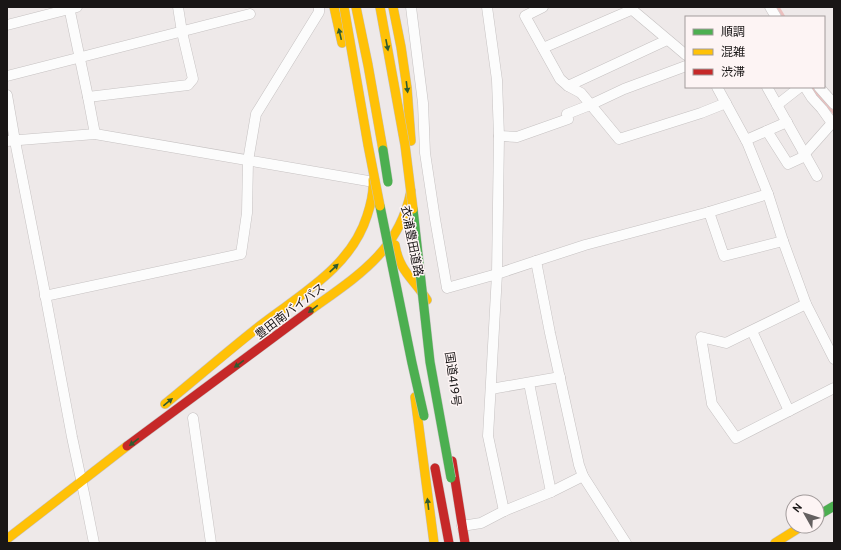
<svg xmlns="http://www.w3.org/2000/svg" width="841" height="550" viewBox="0 0 841 550" font-family="Overpass,'Noto Sans JP',sans-serif">
<rect width="100%" height="100%" fill="#eee9e9"/>
<g fill="none" stroke-linecap="round" stroke-linejoin="round">
<g stroke="#ebc0bf" stroke-width="3">
<path d="M778 7 784 17"/>
<path d="M813 87 814 91 834 113"/>
</g>
<g stroke="#c6c2c2" stroke-width="11">
<g id="street">
<path d="M69 7 88 97 95 134"/>
<path d="M411 7 423 103 425 153 435 219 447 288 497 274 488 436 504 511"/>
<path d="M487 7 497 80 499 136"/>
<path d="M543 7 525 16 560 79 568 86 581 93 619 139 701 113 726 103"/>
<path d="M629 7 686 55"/>
<path d="M770 7 776 17"/>
<path d="M7 25 77 7"/>
<path d="M543 48 631 10"/>
<path d="M7 76 250 14"/>
<path d="M568 86 667 40"/>
<path d="M717 87 747 142 768 194 783 241 806 304 834 359"/>
<path d="M767 87 817 176"/>
<path d="M819 87 834 104"/>
<path d="M7 95 15 141 43 283 72 437 85 498 94 543"/>
<path d="M88 97 188 85 193 79 182 32 178 7"/>
<path d="M777 105 800 87"/>
<path d="M767 131 788 164 801 158 832 123 822 109 812 98 805 87"/>
<path d="M746 140 787 122"/>
<path d="M7 141 95 134 374 182"/>
<path d="M709 212 724 256 783 241"/>
<path d="M536 261 585 245 709 212 768 194"/>
<path d="M45 296 241 254 247 213 248 161 256 114 319 12V7"/>
<path d="M806 304 726 343 701 337 712 404 736 438 834 388"/>
<path d="M752 331 789 411"/>
<path d="M529 383 551 492"/>
<path d="M491 389 560 377"/>
<path d="M193 418 211 543"/>
<path d="M462 526 481 523 504 511 551 492 583 476"/>
<path d="M626 543 583 476 579 465 550 333 536 261 497 274 499 136 517 137 568 119 567 114 590 105 624 89 686 66"/>
</g>
</g>
<g stroke="#c6c2c2" stroke-width="10">
<path id="fast" d="M817 516 834 506"/>
</g>
<g stroke="#c6c2c2" stroke-width="10">
<g id="slow">
<path d="M334 7 342 43"/>
<path d="M356 7 368 65 383 150"/>
<path d="M393 7 401 47 407 88 411 141"/>
<path d="M395 245C399 271 414 279 427 300"/>
<path d="M309 311C356 277 399 252 411 191"/>
<path d="M415 397 434 543"/>
<path d="M165 404C197 378 229 350 261 325 301 294 351 267 367 216 371 204 374 192 373 180"/>
<path d="M7 539 127 446"/>
<path d="M775 543 802 526"/>
</g>
</g>
<g stroke="#c6c2c2" stroke-width="10">
<g id="jam">
<path d="M127 446 309 311"/>
<path d="M452 461 465 543"/>
<path d="M435 468 449 543"/>
</g>
</g>
<use href="#street" stroke="#fcfcfc" stroke-width="10"/>
<use href="#fast" stroke="#4caf50" stroke-width="9"/>
<use href="#slow" stroke="#ffc107" stroke-width="9"/>
<use href="#jam" stroke="#c62828" stroke-width="9"/>
<g stroke="#c6c2c2" stroke-width="10" stroke-linecap="butt">
<g id="fast-bridge">
<path d="M383 150 388 182"/>
<path d="M380 206 412 363 424 416"/>
<path d="M413 209 430 362 451 478"/>
</g>
</g>
<g stroke="#c6c2c2" stroke-width="10" stroke-linecap="butt">
<g id="slow-bridge">
<path d="M344 7 368 145 380 206"/>
<path d="M380 7 405 145 413 209"/>
</g>
</g>
<use href="#fast-bridge" stroke="#4caf50" stroke-width="9"/>
<use href="#slow-bridge" stroke="#ffc107" stroke-width="9"/>
</g>
<defs><path id="oneway-solid" d="M-6-.8H1V-3.2L6.5 0L1 3.2V.8H-6Z"/></defs>
<g fill="#305b30">
<use href="#oneway-solid" transform="translate(340 34) rotate(-103)"/>
<use href="#oneway-solid" transform="translate(387 45) rotate(79)"/>
<use href="#oneway-solid" transform="translate(407 87) rotate(83)"/>
<use href="#oneway-solid" transform="translate(334 268) rotate(-43)"/>
<use href="#oneway-solid" transform="translate(313 309) rotate(143)"/>
<use href="#oneway-solid" transform="translate(239 364) rotate(144)"/>
<use href="#oneway-solid" transform="translate(168 402) rotate(-39)"/>
<use href="#oneway-solid" transform="translate(134 442) rotate(143)"/>
<use href="#oneway-solid" transform="translate(428 504) rotate(-97)"/>
</g>
<g text-anchor="middle" stroke-width="3" stroke-linejoin="round" paint-order="stroke">
<g font-size="12" fill="#191616" stroke="#fdf4f4">
<text transform="translate(412 241) rotate(79)" y="4">衣浦豊田道路</text>
<text transform="translate(290 311) rotate(-37)" y="4">豊田南バイパス</text>
<text transform="translate(453 379) rotate(82)" y="4">国道419号</text>
</g>
</g>
<rect width="841" height="550" fill="none" stroke="#191616" stroke-width="16"/>
<rect x="685" y="16" width="140" height="72" fill="#fdf4f4" stroke="#a29b9b"/>
<rect x="693" y="29" width="20" height="6" fill="#4caf50" stroke="#a29b9b"/>
<text x="721" y="36" font-size="12" fill="#191616">順調</text>
<rect x="693" y="49" width="20" height="6" fill="#ffc107" stroke="#a29b9b"/>
<text x="721" y="56" font-size="12" fill="#191616">混雑</text>
<rect x="693" y="69" width="20" height="6" fill="#c62828" stroke="#a29b9b"/>
<text x="721" y="76" font-size="12" fill="#191616">渋滞</text>
<g transform="translate(805 514) rotate(309)"><circle r="19" fill="#fdf4f4" stroke="#a29b9b"/>
<path d="M0-3L7 15L0 10L-7 15Z" fill="#646060"/>
<text y="-6" font-size="11" font-weight="bold" text-anchor="middle" fill="#191616">N</text>
</g>
</svg>
